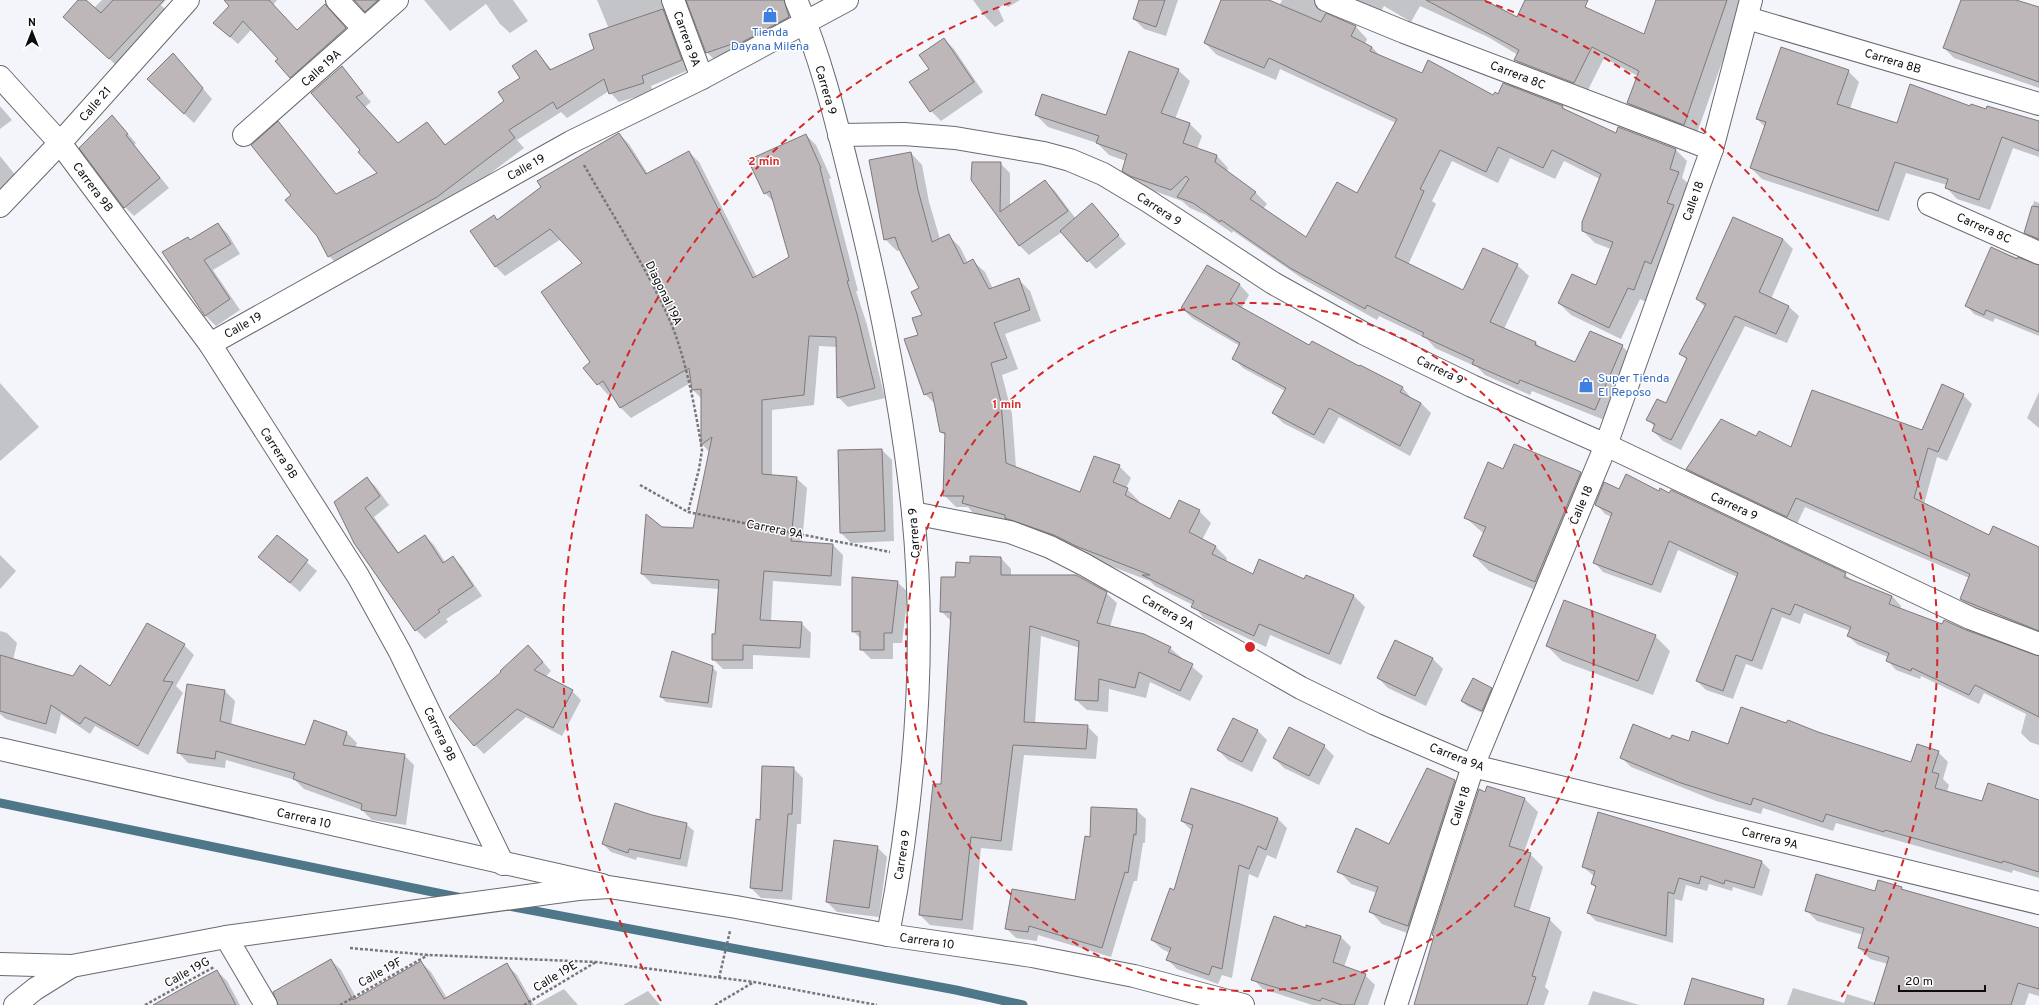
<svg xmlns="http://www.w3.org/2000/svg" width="2039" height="1005" viewBox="0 0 2039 1005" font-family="Overpass,sans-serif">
<rect width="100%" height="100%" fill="#f4f5fb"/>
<g fill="#0003">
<path d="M80 0H85L94 8 102 0H166L161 5 169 13 119 68 74 26Z"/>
<path d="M237 0H277L273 5 297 31 325 5 353 37 299 85 291 77 279 59 252 29 238 44 214 23Z"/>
<path d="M355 0H398L375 20Z"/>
<path d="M424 0H513L528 21 510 33 500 24 486 4 450 31Z"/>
<path d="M597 0H675L691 69 651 86 653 92 619 102 609 91 567 118 561 112 517 140 524 148 447 206 338 265 329 256 292 195 278 123 337 195 378 173 361 150 341 67 371 102 365 107 398 144 427 123 446 145 505 102 522 78 536 51 552 70 595 49 609 29Z"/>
<path d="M687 0H787L798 26 716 62 707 52Z"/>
<path d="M973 0H1020L1008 7 1005 4 998 8 1004 21 995 27 984 15Z"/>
<path d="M1140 0H1178L1166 36 1144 29 1134 19Z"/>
<path d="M1222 0H1267L1279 6 1282 0H1335L1326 8 1325 14 1356 27 1367 39 1365 44 1372 47 1380 56 1422 74 1494 96 1498 95 1503 84 1563 107 1567 111 1616 135 1675 149 1687 161 1682 178 1690 185 1646 302 1640 299 1621 339 1571 315 1559 303 1597 287 1611 249 1595 243 1583 231 1600 179 1564 161 1555 179 1510 158 1498 183 1452 161 1432 201 1436 204 1408 265 1463 292 1517 265 1529 276 1504 329 1536 343 1543 350 1576 364 1622 346 1634 358 1607 421 1532 391 1530 395 1485 375 1477 367 1435 348 1427 339 1379 316 1377 320 1303 279 1233 231 1232 233 1206 215 1190 208 1182 201 1143 187 1135 182 1123 170 1126 161 1109 155 1097 143 1048 127 1036 115 1107 116 1178 70 1190 81 1175 119 1190 124 1202 136 1197 149 1217 156 1228 168 1227 172 1255 192 1267 204 1263 209 1306 238 1357 195 1396 123 1280 69 1276 80 1217 55 1205 43Z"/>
<path d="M1344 0H1485L1518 18 1526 0H1569L1645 36 1657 0H1744L1696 136 1640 115 1628 103 1638 76 1604 58 1586 94 1527 72 1515 60 1518 55 1488 37 1420 6 1411 22 1384 6 1379 15Z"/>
<path d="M1962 0H1993L2039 18V88L1954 58 1944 48Z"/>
<path d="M944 39 954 49 983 92 941 121 931 111Z"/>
<path d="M173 54 212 99 194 123 158 89Z"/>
<path d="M1848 71 1859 82 1850 109 1898 124 1971 107 2039 127V157L2013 148 1990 210 1957 199 1946 187 1947 185 1906 173 1889 221 1762 179 1751 168 1765 127 1757 119Z"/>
<path d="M0 106 12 120 0 129Z"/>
<path d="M112 116 136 143 134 145 169 188 134 216 125 207Z"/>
<path d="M619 134 629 144 648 174 689 152 699 162 757 277 790 258 775 203 765 193 806 135 816 145 831 178 829 179 858 291H856L867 325 885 398 848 407 838 397 837 347 819 346 814 405 772 410V476L796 478 807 488 802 543 833 545 843 555 841 586 773 581 771 621 801 623 811 633 810 658 753 655V669H723L713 659 719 589 652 584 642 574 661 528 694 529 710 453 702 444V399L693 390 692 382 631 418 621 408 612 392 608 395 584 368 591 362 584 263 561 239 505 276 495 266 497 220Z"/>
<path d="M911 153 922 165 929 202 940 239 948 235 960 247 968 263 973 261 985 272 993 289 1019 280 1030 291 1041 321 1005 334 1018 369 1002 375 1012 414 1016 468 1081 493 1119 466 1131 478 1126 488 1139 501 1138 503 1170 520 1199 511 1211 523 1202 540 1216 547 1227 558 1226 562 1254 575 1305 580 1307 576 1354 596 1365 607 1341 665 1270 635 1266 647 1204 618 1193 605 1155 586 1150 581 974 514 968 507H956L944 495 946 436 941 432 936 405 925 394 919 335 924 315 920 289 900 250 897 251 885 239Z"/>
<path d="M0 156 17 177 0 190Z"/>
<path d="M1000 163 1010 173V206L1045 181 1055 191 1076 219 1092 205 1126 244 1096 269 1062 232 1029 255 1019 245 972 179Z"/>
<path d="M2034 201 2039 203V244L2026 233Z"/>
<path d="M1733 218 1783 239 1793 249 1771 299 1788 306 1799 316 1787 343 1745 326 1681 450 1663 441 1653 431 1655 427 1648 420 1666 404 1687 360 1680 353 1705 307 1697 299Z"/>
<path d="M218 224 228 234 240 254 213 270 240 310 216 326 206 316 164 253 191 241Z"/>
<path d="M1991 248 2039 266V336L1995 318 1993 322 1974 314 1966 305Z"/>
<path d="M1208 266 1240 285 1249 295 1241 309 1310 346 1360 368 1361 366 1403 388 1412 399 1421 403 1431 413 1410 456 1339 417 1324 444 1283 423 1273 413 1285 391 1243 368 1233 358 1240 346 1192 318 1182 308Z"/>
<path d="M0 383 39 427 0 461Z"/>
<path d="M2039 392V428L2027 418Z"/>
<path d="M1963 395 1972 404 1947 461 1937 457 1924 504 1989 537 2039 549V635L1970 608 1961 599 1969 578 1805 507 1796 526 1696 478 1687 469 1757 437 1792 449 1923 432Z"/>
<path d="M1514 445 1581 473 1595 488 1550 596 1489 571 1474 556 1484 534 1465 517 1504 470Z"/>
<path d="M882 450 892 460 894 541 851 543 841 533Z"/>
<path d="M367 478 376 487 389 505 374 517 399 553 425 536 434 545 445 562 453 557 462 567 482 596 446 619 448 622 425 639 416 630 354 542Z"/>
<path d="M1619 490 1660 492 1845 574 1853 582 1892 596 1901 606 1900 609 1942 625 1965 631 2039 657V745L2030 742 2021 733 2026 714 1984 693 1979 704 1921 676 1920 679 1896 670 1887 660 1888 657 1858 645 1848 636 1850 631 1804 613 1800 624 1782 617 1762 670 1746 664 1733 699 1706 690 1697 681 1737 577 1678 550 1661 593 1603 572 1594 562 1612 517 1605 514 1596 504Z"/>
<path d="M277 536 317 571 300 592 260 557Z"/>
<path d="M0 555 16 571 0 589Z"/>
<path d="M1001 558 1011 569V576L1106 593 1117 603 1110 627 1170 648 1203 676 1190 701 1150 682 1146 698 1109 689 1108 712 1087 710 1076 700 1080 648 1041 636 1035 724 1087 726 1098 737 1096 759 1024 755 1012 851 981 848 973 930 930 925 920 915 942 785 951 621 941 611 956 578 971 564Z"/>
<path d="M897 582 908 592 902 643H893V659H871L861 649V639L853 631Z"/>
<path d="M0 631 7 633 17 643 13 660 111 687 184 645 194 655 176 686 183 693 148 755 95 726 90 734 61 714 56 734 6 719 0 714Z"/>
<path d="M1655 636 1670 651 1653 695 1562 661 1547 646Z"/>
<path d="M1396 642 1433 659 1443 669 1426 706 1388 688 1378 678Z"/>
<path d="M537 655 551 671 545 677 572 691 581 700 562 736 526 717 484 754 475 745Z"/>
<path d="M712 667 717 672 712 708 666 702 661 697Z"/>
<path d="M1491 688 1496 693 1487 715 1467 706 1462 701Z"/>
<path d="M225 691 235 701 231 726 306 746 347 733 357 743 355 748 404 755 414 765 406 825 372 820 362 810 304 789 295 780 226 760 225 768 188 763 178 752Z"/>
<path d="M1787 724 1912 763 1938 752 1948 762 1943 779 1949 785 1947 792 1983 803 1988 784 2039 800V878L2013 870 2012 873 1836 823 1833 831 1763 808 1761 814 1716 801 1631 767 1621 757 1671 741 1729 745Z"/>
<path d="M1257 730 1267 740 1252 772 1228 760 1218 750Z"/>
<path d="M1324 746 1334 756 1319 785 1284 768 1274 758Z"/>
<path d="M793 768 803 778 801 824H797L792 900 761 898 751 888 761 821Z"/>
<path d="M1427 770 1455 781 1467 793 1421 938 1382 924 1370 911 1377 893 1351 884 1339 871 1389 846Z"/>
<path d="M1487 787 1525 799 1538 812 1524 852 1530 854 1543 867 1529 912 1549 919 1562 932 1545 987 1549 991 1544 1005H1415Z"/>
<path d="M1136 810 1146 819 1145 843H1143L1137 881H1134L1111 957 1038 935 1037 941 1016 938 1006 928 1076 901 1091 838Z"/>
<path d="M1278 819 1287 828 1276 859 1267 855 1258 878 1249 874 1232 978 1222 975 1218 984 1177 969 1168 960 1170 953 1162 949 1152 940 1175 891 1192 831 1182 821Z"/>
<path d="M686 824 694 831 687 867 637 857 636 860 611 852 603 844Z"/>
<path d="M877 847 887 857 879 917 837 912 827 902Z"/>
<path d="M1762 862 1770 870 1762 896 1733 887 1732 891 1709 884 1707 891 1686 885 1682 901 1675 899 1673 943 1596 921 1588 913 1596 888 1592 884 1594 876 1583 867Z"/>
<path d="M1901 888 1905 891 2039 928V996L2029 993 2025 1005H1787L1793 988 1844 1003 1847 994 1876 1003 1888 964 1870 959 1859 948 1863 935 1817 921 1806 910 1876 892Z"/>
<path d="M1306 929 1341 937 1351 947 1344 967 1365 975 1375 985 1368 1005H1312L1263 989 1253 979Z"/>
<path d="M331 960 341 970 357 999 421 962 431 972 447 998 507 965 517 975 534 1005H279Z"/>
<path d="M217 971 227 981 240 1005H155Z"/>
<path d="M564 989 578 1005H535Z"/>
<path d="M648 991 660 1005H623Z"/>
<path d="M1593 991 1639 1005H1588Z"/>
</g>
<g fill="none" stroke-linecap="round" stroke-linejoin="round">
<g stroke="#4e7789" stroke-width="9">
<path d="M0 803 462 898"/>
<path d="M508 906 956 990 1023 1005"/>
</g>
</g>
<g fill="#beb7b9" stroke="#7f797b">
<path d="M78 0H86L101 13 113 0H164L109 59 63 17Z"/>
<path d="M224 0H269L297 30 325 4 346 28 290 78 275 61 278 59 243 21 230 37 213 23 229 6Z"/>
<path d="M354 0H378L365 12Z"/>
<path d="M686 0H784L789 17 733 47 732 44 706 53Z"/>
<path d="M1139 0H1165L1156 27 1133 19Z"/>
<path d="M1221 0H1269L1321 22 1326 13 1356 26 1351 36 1372 47 1370 51 1422 73 1428 60 1493 95 1495 92 1498 94 1503 83 1563 106 1562 108 1616 133 1618 127 1676 149 1670 169 1679 172 1667 203 1674 205 1651 264 1645 261 1634 290 1628 288 1609 328 1558 303 1572 274 1596 285 1613 242 1582 231V222L1601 174 1552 150 1543 168 1498 147 1486 172 1440 150 1420 189 1424 191 1395 257 1463 290 1483 248 1518 264 1490 322 1536 342 1535 345 1575 362 1590 331 1623 345 1595 410 1520 380 1518 384 1472 364 1474 360 1422 336 1424 333 1367 305 1365 309 1290 268 1221 220 1220 222 1193 203 1177 197 1189 179 1186 176 1171 190 1130 176 1122 171 1127 154 1096 143 1099 136 1035 115 1042 94 1106 115 1129 51 1179 69 1161 113 1190 123 1183 143 1217 155 1215 162 1256 192 1250 199 1306 237 1337 182 1357 193 1397 119 1269 58 1264 68 1204 43Z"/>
<path d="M1426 0H1484L1517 17 1525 0H1588L1585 7 1644 34 1656 0H1727L1684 125 1627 103 1639 71 1592 47 1574 83 1514 60 1519 50Z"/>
<path d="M1961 0H2016L2039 7V82L1943 48Z"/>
<path d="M663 9 682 60 642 76 644 83 609 94 604 79 557 109 553 102 509 130 515 138 437 197 328 257 317 236 285 200 291 195 251 145 278 121 336 194 377 173 358 152 360 150 311 93 342 66 363 93 356 97 398 143 427 122 445 145 504 101 498 92 520 78 512 66 536 50 550 70 594 49 589 34Z"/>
<path d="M944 38 974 82 930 112 909 82 929 69 919 55Z"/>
<path d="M1781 47 1849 70 1837 104 1897 123 1910 84 1970 106 1971 104 1986 109 1987 106 2039 121V151L2002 137 1979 200 1945 188 1948 179 1895 162 1878 211 1750 168 1766 122 1756 119Z"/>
<path d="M173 53 203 88 184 114 147 79Z"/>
<path d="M112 115 128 134 126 135 160 178 124 208 79 148Z"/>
<path d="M619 133 646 174 689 151 753 278 789 257 770 191 764 194 748 160 806 134 821 168H820L849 281H847L857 314 875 388 837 398 836 337 809 336 804 395 762 400V474L797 477 791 541 833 544 831 576 764 571 760 620 802 622 800 648 743 645V660H712V634H715L719 580 641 574 646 514 662 527 693 528 712 437 701 445V389L692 390 689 368 620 408 603 381 597 385 583 368 590 362 541 292 582 263 550 229 495 267 470 231 494 215 497 220 541 187 537 181Z"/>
<path d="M911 152 918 190 932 242 949 234 964 264 973 259 989 289 1019 278 1030 310 994 323 1007 358 991 363 1001 402 1006 463 1080 492 1094 456 1120 465 1113 482 1128 488 1125 495 1170 519 1179 500 1200 510 1189 532 1216 546 1212 554 1253 574 1259 559 1304 579 1306 575 1354 595 1329 654 1259 624 1254 636 1191 607 1194 601 1142 575H1150L1076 546 1054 535 1005 518V515L962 503 964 496H943L945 433 940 432 932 392 924 395 904 339 918 335 912 318 922 315 911 292 919 288 899 249 895 237 884 240 869 160Z"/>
<path d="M972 162H1001L1000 212 1045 180 1068 211 1019 246 971 180Z"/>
<path d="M1092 203 1119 235 1087 262 1060 231Z"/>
<path d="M2032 206 2039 207V239L2024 233Z"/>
<path d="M1733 217 1783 239 1759 292 1789 306 1776 334 1735 316 1671 440 1652 431 1655 424 1646 420 1657 399 1666 403 1687 358 1679 354 1706 304 1696 299Z"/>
<path d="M218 223 231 244 204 260 230 299 205 316 162 252 188 237 190 240Z"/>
<path d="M1991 247 2017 259 2018 257 2039 265V332L1986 310 1984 315 1965 306Z"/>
<path d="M1207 265 1240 284 1230 301 1309 345 1312 341 1359 366 1360 365 1403 387 1400 392 1421 403 1400 446 1329 408 1314 435 1272 413 1286 388 1232 359 1240 343 1181 308Z"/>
<path d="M1942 384 1964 394 1938 452 1928 448 1914 498 1989 535 1993 526 2039 547V631L1960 599 1970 574 1796 498 1787 517 1686 469 1721 419 1756 436 1759 431 1791 447 1812 390 1922 430Z"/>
<path d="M1514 444 1581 472 1535 582 1473 556 1486 527 1464 518 1488 462 1503 469Z"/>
<path d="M882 449 885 531 840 533 838 450Z"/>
<path d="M1626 474 1659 491 1660 488 1669 493 1671 490 1846 573 1844 577 1892 596 1889 604 1942 624 1944 620 1966 630 2039 656V717L1975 685 1969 695 1912 668 1911 671 1886 661 1889 653 1847 636 1851 627 1795 604 1790 615 1772 608 1752 661 1736 655 1723 691 1696 681 1738 573 1669 541 1652 585 1593 563 1612 513 1595 505 1604 482 1619 489Z"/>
<path d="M367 477 380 496 365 508 398 553 425 535 443 563 453 556 473 586 438 610 440 612 415 631 354 543 334 502Z"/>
<path d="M277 535 308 560 290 583 258 557Z"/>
<path d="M970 556 1001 557V575H1076L1107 592 1097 623 1144 634 1171 647 1168 652 1193 664 1180 691 1139 672 1135 688 1099 679 1098 701 1075 700 1079 641 1030 626 1024 722 1088 725 1086 749 1013 745 1001 841 971 837 962 920 919 915 933 784H941L951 612H940L941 577H955L956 562 970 563Z"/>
<path d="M852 577 898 581 892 633H884V650H860V631L852 632Z"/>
<path d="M1564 600 1656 635 1638 681 1546 646Z"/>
<path d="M147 623 185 644 163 681 173 682 138 746 85 717 80 724 51 705 46 724 0 711V655L73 676 80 665 110 686Z"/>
<path d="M1395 640 1433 658 1415 696 1377 678Z"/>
<path d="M528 645 543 662 534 670 573 690 553 728 517 709 474 746 449 717 501 672 500 671Z"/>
<path d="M672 651 713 666 708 703 660 697Z"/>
<path d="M1473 678 1492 688 1482 711 1461 701Z"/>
<path d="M187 684 225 690 220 721 305 745 314 720 347 732 343 745 405 754 396 816 361 810 362 804 293 779 295 773 216 751 215 759 177 753Z"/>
<path d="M1741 707 1786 723 1788 720 1818 732 1911 762 1917 744 1939 751 1932 772 1939 774 1935 788 1982 801 1988 783 2039 800V872L2003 861 2002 863 1885 830 1884 832 1826 814 1823 822 1753 798 1751 805 1681 783 1620 758 1633 724 1670 739 1672 735 1689 741 1692 731 1728 744Z"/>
<path d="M1233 718 1258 730 1242 762 1217 750Z"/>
<path d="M1289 727 1325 745 1309 776 1273 758Z"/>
<path d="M762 766 794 767 792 814H788L782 891 750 888 756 819 760 820Z"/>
<path d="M1427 768 1455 780 1408 926 1369 912 1378 887 1337 872 1356 828 1389 844Z"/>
<path d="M1487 786 1525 798 1509 846 1531 853 1514 906 1550 918 1532 976 1536 977 1527 1005H1414L1434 936 1432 935 1479 789 1485 792Z"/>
<path d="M1191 788 1240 804 1278 818 1266 850 1258 846 1249 869 1239 865 1222 969 1212 966 1209 975 1166 960 1171 948 1151 940 1170 888 1174 890 1193 825 1181 821Z"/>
<path d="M615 803 652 815 687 823 680 859 629 849 628 853 602 844Z"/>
<path d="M1091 807 1137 809 1136 835 1134 834 1128 873 1125 872 1102 948 1029 926 1028 932 1005 929 1012 889 1075 900 1085 836 1090 837Z"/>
<path d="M1598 812 1762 861 1754 888 1725 880 1724 884 1701 876 1699 884 1679 878 1674 894 1668 892 1666 936 1587 913 1596 886 1591 884 1595 871 1582 867Z"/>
<path d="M834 840 878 846 869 908 826 902Z"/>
<path d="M1816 874 1875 891 1878 880 1902 887 1901 889 2039 928V989L2018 983 2011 1005H1874L1889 957 1858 948 1864 928 1805 911Z"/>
<path d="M1274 916 1306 928V925L1341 936 1333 962 1366 974 1354 1005H1342L1322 998 1320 1001 1251 980Z"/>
<path d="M331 959 353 1000 421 961 444 999 507 963 531 1005H278L273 992Z"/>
<path d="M217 970 236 1005H153L187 986Z"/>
<path d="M1692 978 1764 999 1763 1005H1684Z"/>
</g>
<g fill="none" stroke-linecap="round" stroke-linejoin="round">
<g stroke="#696a6f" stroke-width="24">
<g id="street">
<path d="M337 0 364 29"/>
<path d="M673 0 702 78"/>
<path d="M796 0C824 64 839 134 856 201 881 303 902 407 913 512 927 653 915 796 888 935"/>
<path d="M1326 0 1404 32 1712 149"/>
<path d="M1747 18 2039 104"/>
<path d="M0 77 60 143 210 344 358 576 400 652 503 864"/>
<path d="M244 135 397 0"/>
<path d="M839 135 904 134 955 138 1044 153 1070 160 1103 174 1148 201 1273 283 1363 333 1472 386 1606 445 1970 618 2039 644"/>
<path d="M1929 204 2039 253"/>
<path d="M0 206 60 143 188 0"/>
<path d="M210 344 571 142 702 78 847 0"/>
<path d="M913 513 1010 532 1050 547 1085 565 1301 688 1375 724 1473 766 2039 903"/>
<path d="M0 749 602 885"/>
<path d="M226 937 266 1005"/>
<path d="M1396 1005 1473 766 1606 445 1712 149 1751 0"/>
</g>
</g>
<g stroke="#696a6f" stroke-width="24">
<g id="secondary">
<path d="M0 964 72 966 226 937 578 889 609 887 736 907 888 935 1032 956 1134 976 1243 1005"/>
<path d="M15 1005 35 989 72 966"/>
</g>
</g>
<g stroke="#77777b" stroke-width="2.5" stroke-dasharray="3 2" stroke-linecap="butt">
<path d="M584 165C612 214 643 262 667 314 685 353 695 407 702 450L699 469 688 512"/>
<path d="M640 485 688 512 890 552"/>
<path d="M350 948 429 955 596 962 754 982 877 1005"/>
<path d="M719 978 730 931"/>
<path d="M145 1005 214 967"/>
<path d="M340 1005 428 955"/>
<path d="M524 1005 596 962"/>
<path d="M715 1005 754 982"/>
</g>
<use href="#street" stroke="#fff" stroke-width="22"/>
<use href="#secondary" stroke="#fff" stroke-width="22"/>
</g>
<g fill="none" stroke="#d62828" stroke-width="2" stroke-dasharray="7 5">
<circle cx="1250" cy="647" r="344"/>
<path d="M661 1001A687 687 0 0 1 1015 1M1485 1A687 687 0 0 1 1839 1001"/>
</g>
<defs>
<g id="shop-bare" transform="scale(1.2)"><path d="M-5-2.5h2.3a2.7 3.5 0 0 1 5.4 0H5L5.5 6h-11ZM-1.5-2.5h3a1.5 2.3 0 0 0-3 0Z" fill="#3f7fe0" stroke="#fff" stroke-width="2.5" paint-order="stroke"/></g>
</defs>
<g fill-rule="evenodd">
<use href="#shop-bare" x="770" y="15"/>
<use href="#shop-bare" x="1586" y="385"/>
</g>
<g text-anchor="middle" stroke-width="3" stroke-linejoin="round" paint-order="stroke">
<g font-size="12" fill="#366cbe" stroke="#fff">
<text x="770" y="36">Tienda<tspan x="770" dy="14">Dayana Milena</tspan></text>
<text x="1598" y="382" text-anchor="start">Super Tienda<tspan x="1598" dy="14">El Reposo</tspan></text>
</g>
<g font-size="12" fill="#0d0d0f" stroke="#fff">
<text transform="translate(687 39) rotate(70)" y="4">Carrera 9A</text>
<text transform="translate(1893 61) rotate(17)" y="4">Carrera 8B</text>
<text transform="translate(321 68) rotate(-42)" y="4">Calle 19A</text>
<text transform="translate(1518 75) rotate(21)" y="4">Carrera 8C</text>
<text transform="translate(826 90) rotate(74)" y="4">Carrera 9</text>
<text transform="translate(95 104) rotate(-49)" y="4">Calle 21</text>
<text transform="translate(526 167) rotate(-29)" y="4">Calle 19</text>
<text transform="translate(93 187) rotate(53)" y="4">Carrera 9B</text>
<text transform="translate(1693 201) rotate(-70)" y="4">Calle 18</text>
<text transform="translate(1159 209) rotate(33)" y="4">Carrera 9</text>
<text transform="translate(1984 228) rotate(24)" y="4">Carrera 8C</text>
<text transform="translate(664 293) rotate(64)" y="4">Diagonal 19A</text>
<text transform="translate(243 325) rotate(-29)" y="4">Calle 19</text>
<text transform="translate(1440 370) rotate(26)" y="4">Carrera 9</text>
<text transform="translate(279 453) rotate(57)" y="4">Carrera 9B</text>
<text transform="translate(1581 505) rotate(-67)" y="4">Calle 18</text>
<text transform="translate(1734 506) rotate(25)" y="4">Carrera 9</text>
<text transform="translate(775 529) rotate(11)" y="4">Carrera 9A</text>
<text transform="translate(914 533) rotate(-94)" y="4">Carrera 9</text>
<text transform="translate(1168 612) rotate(30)" y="4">Carrera 9A</text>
<text transform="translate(440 734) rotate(64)" y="4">Carrera 9B</text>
<text transform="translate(1457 757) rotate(21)" y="4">Carrera 9A</text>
<text transform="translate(1460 806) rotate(-72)" y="4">Calle 18</text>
<text transform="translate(304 818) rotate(13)" y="4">Carrera 10</text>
<text transform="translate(1770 838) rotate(14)" y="4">Carrera 9A</text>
<text transform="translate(902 855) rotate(-81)" y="4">Carrera 9</text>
<text transform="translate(927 941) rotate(8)" y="4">Carrera 10</text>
<text transform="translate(187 972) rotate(-29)" y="4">Calle 19G</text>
<text transform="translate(380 972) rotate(-29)" y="4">Calle 19F</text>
<text transform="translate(555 976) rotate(-31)" y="4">Calle 19E</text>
</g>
</g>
<circle cx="1250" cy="647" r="6" fill="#d62828" stroke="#fff" stroke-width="2"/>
<g font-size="12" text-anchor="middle" font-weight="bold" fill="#d62828" stroke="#fff" stroke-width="3" stroke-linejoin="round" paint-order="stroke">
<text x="764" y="165">2 min</text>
<text x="1007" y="408">1 min</text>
</g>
<g transform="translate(32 32)" stroke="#ffffff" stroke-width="3" paint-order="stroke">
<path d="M0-3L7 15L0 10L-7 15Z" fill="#0d0d0f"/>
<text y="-6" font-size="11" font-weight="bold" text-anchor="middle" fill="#0d0d0f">N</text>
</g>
<path d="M1899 985v6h86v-6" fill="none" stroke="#0d0d0f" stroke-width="2"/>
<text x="1905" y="985" font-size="12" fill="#0d0d0f" stroke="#ffffff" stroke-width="3" paint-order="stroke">20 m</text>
</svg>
